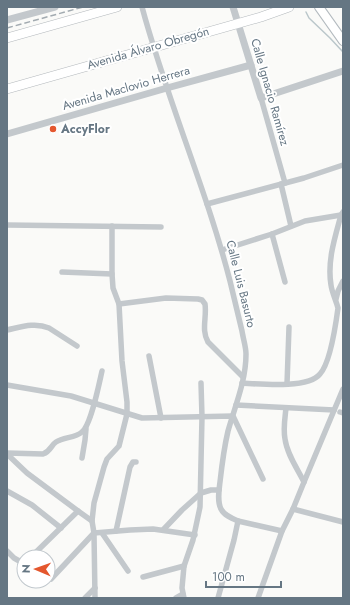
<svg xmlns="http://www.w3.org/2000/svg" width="350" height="605" viewBox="0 0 350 605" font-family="Jost,sans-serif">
<rect width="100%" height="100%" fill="#fafaf8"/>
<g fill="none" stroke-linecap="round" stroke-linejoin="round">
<path stroke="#bbc7cb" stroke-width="1.5" d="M306 12 309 18 330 38 343 52"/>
<g stroke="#b3babf" stroke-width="10">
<path id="secondary" d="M319 7 343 41"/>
</g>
<g stroke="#b4b9bd" stroke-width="10">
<g id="trunk">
<path d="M7 38 117 7"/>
<path d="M7 89 261 17 289 7"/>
</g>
</g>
<g stroke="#c3c8cc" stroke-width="5.5">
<path d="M142 7C167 100 206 188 230 281 234 297 238 314 242 331 243 338 246 347 246 354 246 381 235 406 228 431 224 448 222 464 220 482 219 490 217 501 221 509 224 515 231 518 238 521L282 531"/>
<path d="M261 98 285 183"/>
<path d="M281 184 291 226"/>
<path d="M207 204 304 178 343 165"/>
<path d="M7 225 161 227"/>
<path d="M272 234 285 282"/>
<path d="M222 250 272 234 305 221 341 215"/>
<path d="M62 272 112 274"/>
<path d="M336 299 338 291 343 281"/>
<path d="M119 304 166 298 198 299 202 300 205 304C207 317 201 330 208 342L243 377"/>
<path d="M7 330C21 327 35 322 49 328L77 346"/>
<path d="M149 356 161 418"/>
<path d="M242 383C260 384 308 389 320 374 330 363 336 323 338 308 336 300 332 293 331 285 327 261 335 237 341 215L343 212"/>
<path d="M287 384 289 327"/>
<path d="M7 385 71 396 142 418 233 416 263 479"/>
<path d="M236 405 334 410"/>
<path d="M286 408C285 418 283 429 285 439 287 454 297 468 304 482"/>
<path d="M340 412 343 413"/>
<path d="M7 453 43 454C51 451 51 445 56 442 64 437 75 438 82 432 91 425 99 384 102 371"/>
<path d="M7 454 27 473 78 511 92 521"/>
<path d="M82 458 85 440 86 429"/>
<path d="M7 491 32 505 61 528"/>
<path d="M293 509 343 522"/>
<path d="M163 530 182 510 201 493 211 490H219"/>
<path d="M116 531 130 467 133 462H136"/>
<path d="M102 533 128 571"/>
<path d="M7 551 14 558 21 562H24"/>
<path d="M31 557 78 511"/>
<path d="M143 577 184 566"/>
<path d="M51 579 94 533 130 530 153 529 195 535"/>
<path d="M85 598 95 588"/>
<path d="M95 598 94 533 92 521 94 503 104 467 107 459 119 446 127 414V402L122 361 119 304 113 288 112 274V226"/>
<path d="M176 598 183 594"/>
<path d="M184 598 182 588 184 566 193 540 200 507 202 417 201 383"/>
<path d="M218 598 234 540 238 521"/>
<path d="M258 598 282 531 293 509 304 482 343 389"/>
</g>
<g stroke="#c3c8cc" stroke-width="7">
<path d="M233 7 261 98 343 71"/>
<path d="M7 20 55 7"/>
<path d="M7 134 167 88 251 65"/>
</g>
<use href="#secondary" stroke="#fff" stroke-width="8"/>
<use href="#trunk" stroke="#fff" stroke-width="9"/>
<path stroke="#a2aab0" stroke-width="1.5" stroke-dasharray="6 3" stroke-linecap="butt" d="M7 28 83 7"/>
</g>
<circle fill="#e4572e" stroke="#fff" stroke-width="1.5" cx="53" cy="129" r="4"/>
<g text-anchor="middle" stroke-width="4" stroke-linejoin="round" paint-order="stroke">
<g font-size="12" fill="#657683" stroke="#fff">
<text transform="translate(148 48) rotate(-16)" y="4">Avenida Álvaro Obregón</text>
<text transform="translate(126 88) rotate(-16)" y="4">Avenida Maclovio Herrera</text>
<text transform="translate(270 92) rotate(74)" y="4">Calle Ignacio Ramírez</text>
<text transform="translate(241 284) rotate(76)" y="4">Calle Luis Basurto</text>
</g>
<g font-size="12" font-weight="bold" fill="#657683" stroke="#fff" text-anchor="start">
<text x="61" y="133">AccyFlor</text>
</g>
</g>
<rect width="350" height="605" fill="none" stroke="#657683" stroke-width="16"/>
<g transform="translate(36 569) rotate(272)"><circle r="19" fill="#ffffff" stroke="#c1c8cd"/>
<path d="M0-3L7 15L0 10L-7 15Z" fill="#e4572e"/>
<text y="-6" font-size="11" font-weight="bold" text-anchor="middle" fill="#657683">N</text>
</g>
<path d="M206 581v6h75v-6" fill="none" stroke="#657683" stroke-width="2"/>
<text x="212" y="581" font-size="12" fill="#657683" stroke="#ffffff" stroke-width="3" paint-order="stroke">100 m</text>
</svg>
